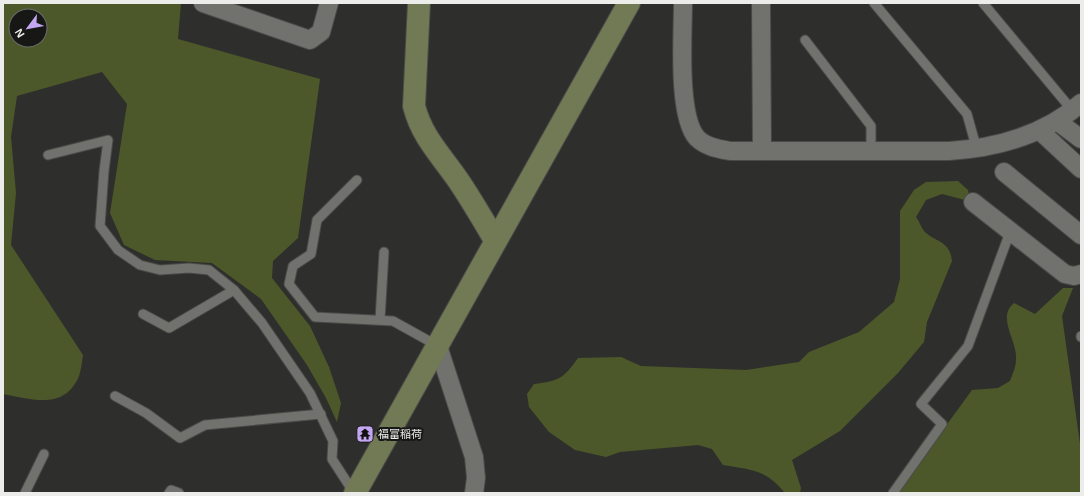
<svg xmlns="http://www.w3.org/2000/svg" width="1084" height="496" viewBox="0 0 1084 496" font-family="Helvetica,'Noto Sans JP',sans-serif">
<rect width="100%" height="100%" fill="#2e2f2c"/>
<g fill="#4c5829" fill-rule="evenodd">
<path d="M3 3H181L178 39 320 79 298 238 273 261 272 278 310 326 329 367 341 403 337 422 326 398 307 365 261 299 212 263 155 260 124 245 110 213 127 104 102 72 17 96 11 137 16 193 11 245 83 355C82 362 81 370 79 376 64 411 32 399 3 394ZM16 16H40V40H16Z"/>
<path d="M958 181 968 190 969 195 965 200 942 194 926 200 916 217C919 221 921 227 924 231 934 242 950 240 952 261L927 322 924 342 898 373 840 431 792 460 801 488 800 493H785C765 469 752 470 723 465L712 449 698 445 620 452 606 457 575 450 549 432 529 407 527 394 534 384C559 381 564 378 578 358L621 357 641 366 746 370 799 362 809 352 859 332 894 302 900 279V211L914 190 926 182Z"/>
<path d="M1063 288H1073L1062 316 1081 451V493H897L972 390 998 388 1010 381C1012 375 1016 367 1016 360 1018 341 996 318 1014 303L1035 314Z"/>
</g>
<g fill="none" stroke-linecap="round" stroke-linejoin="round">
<g stroke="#4a4a48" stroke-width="11">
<g id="lane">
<path d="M874 3 967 114 977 150"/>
<path d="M983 3 1072 110"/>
<path d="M805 40 871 126V151"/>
<path d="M48 155 108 140 104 171 100 226 118 250 140 265 160 270 189 268 209 270 234 290 262 323 310 393 333 441 332 459 354 493"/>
<path d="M357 180 317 220 311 254 293 266 289 284 315 317 393 321 438 346"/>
<path d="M143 314 169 328 234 290"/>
<path d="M380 320 384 252"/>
<path d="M1081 336V337"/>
<path d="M115 396 146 413 180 438 205 425 321 414"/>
<path d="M25 493 44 454"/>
<path d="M169 493 171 490 179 493"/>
<path d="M893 493 942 424 921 404 968 346 1010 232"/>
</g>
</g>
<g stroke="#4a4a48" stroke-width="20">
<g id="street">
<path d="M203 3 310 40 321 32 329 3"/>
<path d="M683 3C683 34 677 116 697 138 706 147 719 149 730 151H949C997 148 1044 135 1081 103"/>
<path d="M761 3 762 151"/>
<path d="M1057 121 1081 139"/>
<path d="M1039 130 1081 169"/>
<path d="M1004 172 1081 235"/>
<path d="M973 202 1065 274 1074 276 1081 274"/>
<path d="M438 346 474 457 476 478 474 493"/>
</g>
</g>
<g stroke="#4a4a48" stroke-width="24">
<g id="secondary">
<path d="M419 3 414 106C422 137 440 154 458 180 471 199 483 220 495 240"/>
<path d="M355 493 629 3"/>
</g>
</g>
<use href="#lane" stroke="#71726e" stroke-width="9"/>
<use href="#street" stroke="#71726e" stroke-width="18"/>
<use href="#secondary" stroke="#727a55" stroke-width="22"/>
</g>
<defs>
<g id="temple-square" transform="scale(0.9)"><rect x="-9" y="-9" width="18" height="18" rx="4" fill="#c3a7f2" stroke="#171716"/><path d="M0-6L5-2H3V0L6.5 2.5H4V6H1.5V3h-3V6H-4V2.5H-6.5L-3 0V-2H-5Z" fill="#111"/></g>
</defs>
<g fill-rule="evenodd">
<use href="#temple-square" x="365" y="434"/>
</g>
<g text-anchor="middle" stroke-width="4" stroke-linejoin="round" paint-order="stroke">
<g font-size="11" fill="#ecedeb" stroke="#171716" text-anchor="start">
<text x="378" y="438">福富稲荷</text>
</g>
</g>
<rect width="1084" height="496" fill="none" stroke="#ecedeb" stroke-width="8"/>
<g transform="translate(28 28) rotate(238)"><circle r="19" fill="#171716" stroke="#6c6d6b"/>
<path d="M0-3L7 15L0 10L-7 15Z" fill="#c3a7f2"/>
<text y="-6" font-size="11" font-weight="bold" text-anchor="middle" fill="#ecedeb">N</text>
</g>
</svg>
